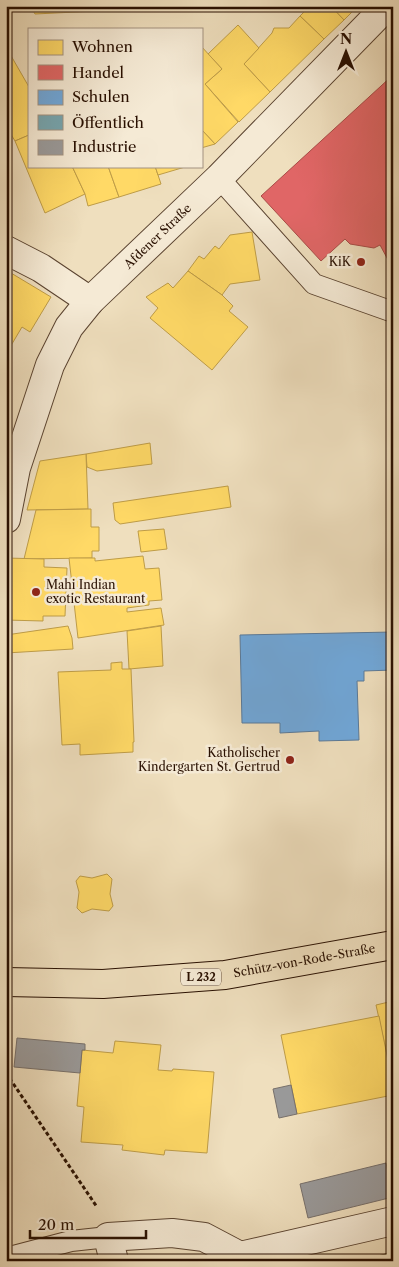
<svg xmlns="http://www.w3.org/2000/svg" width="399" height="1267" viewBox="0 0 399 1267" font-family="'Libre Caslon Text',serif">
<rect width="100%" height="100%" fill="#efdfbe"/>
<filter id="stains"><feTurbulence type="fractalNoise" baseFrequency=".004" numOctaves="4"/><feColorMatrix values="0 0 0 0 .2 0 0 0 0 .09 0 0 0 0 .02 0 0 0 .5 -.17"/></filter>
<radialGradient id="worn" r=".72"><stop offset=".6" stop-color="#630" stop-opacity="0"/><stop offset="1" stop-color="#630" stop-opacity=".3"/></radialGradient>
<path fill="#bcc18f" stroke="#726848" d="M393 1252V1261H358Z"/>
<g fill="#ffd966" stroke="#be9c47">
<path d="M140 6 135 9 35 14 31 7Z"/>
<path d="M300 6H331L344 20 324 39 300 16 307 9Z"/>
<path d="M331 6H358L344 20Z"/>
<path d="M300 16 324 39 270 92 244 64 272 33 274 28H289Z"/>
<path d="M238 25 259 48 244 64 270 92 239 122 205 84 222 69 208 54Z"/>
<path d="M201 46 222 69 205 84 238 122 215 144 201 129Z"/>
<path d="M6 47 29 87V135L15 141 6 126Z"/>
<path d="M201 129 215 144 201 148Z"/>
<path d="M29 135V166H72L85 194 45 213 15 141Z"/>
<path d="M72 166H108L119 197 88 206 85 194Z"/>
<path d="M108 166H155L161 184 119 197Z"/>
<path d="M155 166H184L185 167 158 175Z"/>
<path d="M252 232 260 280 230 284 222 295 188 271 199 256 204 259 215 246 219 249 230 235Z"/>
<path d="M6 270 51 297 30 332 22 327 6 354Z"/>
<path d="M188 271 222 295 233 306 229 311 248 327 212 370 150 318 158 308 146 297 168 283 173 288Z"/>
<path d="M6 386 11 387 8 408 6 407Z"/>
<path d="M150 443 152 464 97 471 87 467 86 454Z"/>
<path d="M86 454 88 509 27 510 40 461Z"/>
<path d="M228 486 231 507 120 524 115 520 113 503Z"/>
<path d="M91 509V527H99V551H92V558L24 559 36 510Z"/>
<path d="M164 529 167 549 141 552 138 531Z"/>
<path d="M143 556 145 569 159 568 162 600 149 601V605L127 608V612L161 608 164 625 78 638 69 558H95V561Z"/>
<path d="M6 558 44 559V567L67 568 65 616H43V621L6 620Z"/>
<path d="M68 626 72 638 73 649 6 653V635Z"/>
<path d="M161 626 163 666 129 669 127 631Z"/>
<path d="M122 662V669H131L134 742H133V752L80 755V744L62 745 58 672 111 670V663Z"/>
<path d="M107 874 112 879 110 894 113 906 109 911 92 909 82 913 77 908 79 892 76 881 80 876 92 878Z"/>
<path d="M393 1001V1073H391L376 1005Z"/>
<path d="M379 1016 393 1085V1095L297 1114 281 1035Z"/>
<path d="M115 1041 161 1045 158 1070 172 1071 173 1069 214 1072 207 1153 165 1150 164 1155 122 1150 123 1145 81 1142 84 1107 77 1106 82 1050 113 1053Z"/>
</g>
<path fill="#e06666" stroke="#a94c47" d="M393 75V269L380 245 374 248 350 244 345 239 321 261 261 196Z"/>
<path fill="#6fa8dc" stroke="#5a7a9a" d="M393 632V670L364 671V681H357L359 740 319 741V731L280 733V723H242L240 635Z"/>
<path fill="#76a5af" stroke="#5f787a" d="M388 736H393V855Z"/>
<g fill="#999" stroke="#77706b">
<path d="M17 1038 85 1044V1050H82L80 1073 14 1067Z"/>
<path d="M291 1085 297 1114 279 1118 273 1089Z"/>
<path d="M386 1163 393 1197 308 1218 300 1184Z"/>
</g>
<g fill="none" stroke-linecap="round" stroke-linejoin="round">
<g stroke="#5a4330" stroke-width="22">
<g id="service">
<path d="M219 178 314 284 393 312"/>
<path d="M6 1258 71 1241 108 1237"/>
</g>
</g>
<g stroke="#5a4330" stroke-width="30">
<g id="minor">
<path d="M6 250 41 268 90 301"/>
<path id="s1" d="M6 519 16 468 50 365 69 327 90 301 219 178 382 11 393 7"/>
<path d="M240 1256 393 1221"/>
<path d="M114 1261 108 1237 172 1233 204 1237 240 1256 242 1261"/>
</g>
</g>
<g stroke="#280f00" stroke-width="30">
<g id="primary">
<path id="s2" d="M6 982 103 984 225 975 393 945"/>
</g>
</g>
<path stroke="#280f00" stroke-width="3" stroke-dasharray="4 2.5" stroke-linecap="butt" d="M6 1073 97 1207"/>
<use href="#service" stroke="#f5ead5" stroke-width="20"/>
<use href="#minor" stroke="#f5ead5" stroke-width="28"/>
<use href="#primary" stroke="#efdfbe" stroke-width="28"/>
</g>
<g fill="#8f2418" stroke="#f5ead5" stroke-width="2">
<circle cx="361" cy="262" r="5"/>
<circle cx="36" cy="592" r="5"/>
<circle cx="290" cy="760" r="5"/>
</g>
<g text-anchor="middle" stroke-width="5" stroke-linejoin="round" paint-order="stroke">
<rect fill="#f5ead5" stroke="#665140" stroke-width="1" x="181" y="968.5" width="40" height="17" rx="4"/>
<g font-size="11" font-weight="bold" fill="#280f00">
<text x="201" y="981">L 232</text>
</g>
<g font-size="12" fill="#280f00" stroke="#f5ead5">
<text dy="4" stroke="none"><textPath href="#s1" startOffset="330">Afdener Straße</textPath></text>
<text dy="4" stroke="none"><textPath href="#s2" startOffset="300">Schütz-von-Rode-Straße</textPath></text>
</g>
<g font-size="12" fill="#280f00" stroke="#f5ead5" text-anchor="end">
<text x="351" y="266">KiK</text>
<text x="46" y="589" text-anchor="start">Mahi Indian<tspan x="46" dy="14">exotic Restaurant</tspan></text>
<text x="280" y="757">Katholischer<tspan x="280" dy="14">Kindergarten St. Gertrud</tspan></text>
</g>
</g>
<rect width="399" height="1267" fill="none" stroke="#efdfbe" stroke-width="25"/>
<rect x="8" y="8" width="384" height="1252" fill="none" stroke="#280f00" stroke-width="2.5"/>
<rect x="12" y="12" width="374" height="1242" fill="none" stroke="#280f00"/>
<rect x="28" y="28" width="175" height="140" fill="#f5ead5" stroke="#a39280"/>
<rect x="38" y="40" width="25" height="15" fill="#ffd966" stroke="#a39280"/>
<text x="72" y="52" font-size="15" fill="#280f00">Wohnen</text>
<rect x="38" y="65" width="25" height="15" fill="#e06666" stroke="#a39280"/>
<text x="72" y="78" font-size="15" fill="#280f00">Handel</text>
<rect x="38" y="90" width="25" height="15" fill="#6fa8dc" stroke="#a39280"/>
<text x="72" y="102" font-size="15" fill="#280f00">Schulen</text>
<rect x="38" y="115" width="25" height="15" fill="#76a5af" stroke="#a39280"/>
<text x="72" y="128" font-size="15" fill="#280f00">Öffentlich</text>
<rect x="38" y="140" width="25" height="15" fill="#999999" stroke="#a39280"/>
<text x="72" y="152" font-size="15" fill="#280f00">Industrie</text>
<g transform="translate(346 52)" stroke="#f5ead5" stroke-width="4" paint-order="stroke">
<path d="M0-4L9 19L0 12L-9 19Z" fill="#280f00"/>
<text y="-8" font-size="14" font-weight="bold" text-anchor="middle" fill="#280f00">N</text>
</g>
<path d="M30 1230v8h116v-8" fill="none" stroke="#280f00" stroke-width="2.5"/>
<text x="38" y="1230" font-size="15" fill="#280f00" stroke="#f5ead5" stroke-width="4" paint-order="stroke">20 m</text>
<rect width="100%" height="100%" filter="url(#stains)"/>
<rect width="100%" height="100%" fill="url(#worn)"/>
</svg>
